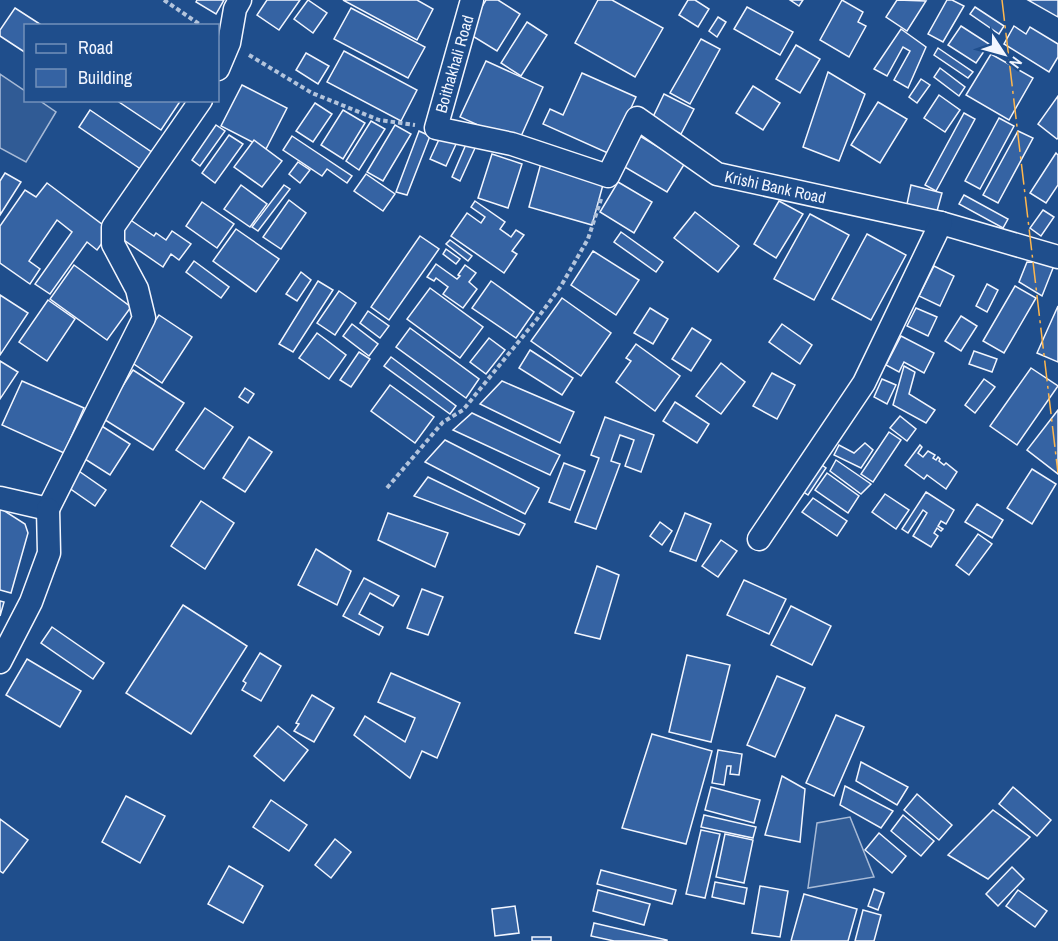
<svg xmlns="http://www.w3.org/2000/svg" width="1058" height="941" viewBox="0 0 1058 941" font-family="'Archivo Narrow',sans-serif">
<rect width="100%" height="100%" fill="#1f4e8c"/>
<g fill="#305b95" stroke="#a8bbd7" stroke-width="1.5">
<path d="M0 74 25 91 26 100 40 101 56 112 26 162 0 148Z"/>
<path d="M850 817 874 877 808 888 817 823Z"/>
</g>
<g fill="#3563a3" stroke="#f2f6ff" stroke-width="1.5">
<path d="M197 0H224L216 14 196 2Z"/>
<path d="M267 0H300L279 30 257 15Z"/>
<path d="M308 0 327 13 313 33 294 19Z"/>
<path d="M343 0H417L433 9 417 40Z"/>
<path d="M486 0H498L520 14 497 51 466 32Z"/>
<path d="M598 0H612L663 28 635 77 575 43Z"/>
<path d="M688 0H695L709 9 698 27 679 15Z"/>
<path d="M790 0H803L799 6Z"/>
<path d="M842 0 863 12 858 22 866 26 849 57 820 40Z"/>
<path d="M897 0 926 1 907 31 886 17Z"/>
<path d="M947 0H952L964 6 943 42 928 34Z"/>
<path d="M1028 0H1058V17Z"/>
<path d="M747 7 793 32 780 55 734 29Z"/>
<path d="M975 7 1004 26 999 34 970 14Z"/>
<path d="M15 8 43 26H26V53L0 36V30Z"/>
<path d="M351 8 425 47 408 78 334 39Z"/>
<path d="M718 17 726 22 717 37 709 31Z"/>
<path d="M527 22 547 35 521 76 501 63Z"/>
<path d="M961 26 989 44 976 63 948 45Z"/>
<path d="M1014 26 1026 34 1030 27 1058 44V57L1049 72 1004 44Z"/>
<path d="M901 29 926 47 908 88 894 80 910 51 903 47 887 76 874 69Z"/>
<path d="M701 39 720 49 690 104 670 93Z"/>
<path d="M796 45 820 59 800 93 776 79Z"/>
<path d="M938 48 973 72 968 78 934 55Z"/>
<path d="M344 51 417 90 401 121 327 82Z"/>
<path d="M306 53 329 66 318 84 296 70Z"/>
<path d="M991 54 1033 78 1009 120 966 95Z"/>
<path d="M486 61 543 87 518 143 460 117Z"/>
<path d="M940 68 965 87 959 96 934 77Z"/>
<path d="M828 72 865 94 839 161 803 147Z"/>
<path d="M582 73 636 97 610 154 543 124 550 109 563 115Z"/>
<path d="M921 79 930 85 917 103 909 97Z"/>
<path d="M242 85 287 108 266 149 221 126Z"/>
<path d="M753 86 780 103 763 130 736 113Z"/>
<path d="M664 94 694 109 681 134 652 119Z"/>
<path d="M939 95 960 110 945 132 924 118Z"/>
<path d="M1058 96V138L1057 139 1038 124Z"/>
<path d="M116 100H181L161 130Z"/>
<path d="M878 102 907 119 880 163 851 145Z"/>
<path d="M315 103 332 114 313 142 296 131Z"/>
<path d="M90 110 156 155 145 172 79 127Z"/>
<path d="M343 110 365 123 343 159 321 145Z"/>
<path d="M964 113 975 119 936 191 925 185Z"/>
<path d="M999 118 1014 126 980 189 965 181Z"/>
<path d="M371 121 385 129 359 170 346 161Z"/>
<path d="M216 125 225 131 200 166 192 160Z"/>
<path d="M395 125 411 134 383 181 367 172Z"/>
<path d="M419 131 430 136 407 195 396 192Z"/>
<path d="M1018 131 1033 138 998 203 983 195Z"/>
<path d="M229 135 243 144 215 183 202 173Z"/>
<path d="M441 135 457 142 446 166 430 159Z"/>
<path d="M292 136 352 176 347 183 327 169 322 176 283 150Z"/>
<path d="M640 136 685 163 667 192 623 166Z"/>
<path d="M254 140 282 161 262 187 234 167Z"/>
<path d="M467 142 476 146 460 181 452 177Z"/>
<path d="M1056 153 1058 155V185L1046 203 1030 193Z"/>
<path d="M492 154 522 164 508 208 478 198Z"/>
<path d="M298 162 310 170 300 183 289 174Z"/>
<path d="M541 163 604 181 592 225 529 207Z"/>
<path d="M5 173 21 182 0 215V181Z"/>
<path d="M366 174 395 194 383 211 354 191Z"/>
<path d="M618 182 652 202 634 233 600 212Z"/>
<path d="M47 183 111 231 97 250 87 242 50 294 35 284 72 232 57 220 29 261 40 269 30 284 0 263V226L25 190 36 197Z"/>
<path d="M241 185 267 204 250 227 224 209Z"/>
<path d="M284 185 290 189 258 231 252 227Z"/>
<path d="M911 185 942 193 937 211 907 204Z"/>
<path d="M964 195 1008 219 1003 228 959 204Z"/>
<path d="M289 200 306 213 281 249 263 237Z"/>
<path d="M475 201 505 222 500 229 511 237 516 230 524 235 512 251 517 254 504 273 451 236 467 213 481 223 485 217 471 207Z"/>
<path d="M779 201 803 214 776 258 754 244Z"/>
<path d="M202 202 234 224 217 248 186 226Z"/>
<path d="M1043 210 1054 217 1041 236 1030 228Z"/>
<path d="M695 212 739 246 718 272 674 238Z"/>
<path d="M810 214 849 235 814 300 774 279Z"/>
<path d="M129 219 154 236 156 233 166 240 172 231 191 244 179 260 171 254 163 267 118 236Z"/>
<path d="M236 229 279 259 256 292 213 261Z"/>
<path d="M621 232 663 262 656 272 614 242Z"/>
<path d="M867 234 906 255 871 320 832 299Z"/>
<path d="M420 236 439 249 389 320 371 307Z"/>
<path d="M450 240 472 256 468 261 446 244Z"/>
<path d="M446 249 460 259 456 264 443 254Z"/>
<path d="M593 251 639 280 616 315 571 285Z"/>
<path d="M194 261 229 287 221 298 186 272Z"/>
<path d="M1027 262 1055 263 1042 296 1019 282Z"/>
<path d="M436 264 457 279 460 276 458 275 465 265 476 273 469 282 477 289 463 308 443 294 448 287 436 278 434 281 427 277Z"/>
<path d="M74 265 131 307 107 340 50 299Z"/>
<path d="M934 266 954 276 940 306 919 296Z"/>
<path d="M301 272 311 280 297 301 286 294Z"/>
<path d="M318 281 333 290 293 352 279 344Z"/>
<path d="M491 281 534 312 516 338 472 308Z"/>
<path d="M987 284 998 290 987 312 976 306Z"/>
<path d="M1015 286 1036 298 1004 353 983 341Z"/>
<path d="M430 288 483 327 460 358 407 319Z"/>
<path d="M339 291 356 303 335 335 317 323Z"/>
<path d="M0 295 28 313 0 355Z"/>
<path d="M562 298 611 333 581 376 531 341Z"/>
<path d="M48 300 75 319 47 361 19 342Z"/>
<path d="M1058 306V362L1037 353Z"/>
<path d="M650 308 668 319 653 344 634 333Z"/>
<path d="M916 308 937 317 928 336 907 326Z"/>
<path d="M368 311 389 326 380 338 360 323Z"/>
<path d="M159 315 192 337 162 383 128 360Z"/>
<path d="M961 316 977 326 961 351 945 341Z"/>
<path d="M352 324 378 344 369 356 343 336Z"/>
<path d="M782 324 812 345 800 364 769 342Z"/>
<path d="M410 328 479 379 466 398 396 347Z"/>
<path d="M692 328 711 340 691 371 672 359Z"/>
<path d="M317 333 346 355 329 379 299 358Z"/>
<path d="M901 336 934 353 924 373 904 362 899 372 886 365Z"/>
<path d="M489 338 505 350 486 374 470 362Z"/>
<path d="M636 344 680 376 655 411 616 382 631 361 626 358Z"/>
<path d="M530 350 573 378 562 395 519 368Z"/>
<path d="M974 351 997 359 992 372 969 364Z"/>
<path d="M359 352 370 359 351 387 340 380Z"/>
<path d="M391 357 456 406 450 414 384 366Z"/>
<path d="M0 361 18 372 0 399Z"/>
<path d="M721 363 745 382 721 414 696 396Z"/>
<path d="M904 366 915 372 909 394 935 410 926 423 893 405Z"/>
<path d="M1031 368 1058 386 1017 445 990 426Z"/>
<path d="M133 370 184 403 153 450 102 418Z"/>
<path d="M772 373 795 385 777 419 753 406Z"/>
<path d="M882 379 896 385 887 404 874 397Z"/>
<path d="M984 379 995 387 975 413 965 405Z"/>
<path d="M22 381 84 408 64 453 2 425Z"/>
<path d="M502 381 574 412 560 443 480 404Z"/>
<path d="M390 385 434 417 415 443 371 411Z"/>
<path d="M245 388 254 394 248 403 239 397Z"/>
<path d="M675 402 709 424 697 443 663 421Z"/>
<path d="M205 408 233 427 204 469 176 450Z"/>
<path d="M1058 410V474L1027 450Z"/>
<path d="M472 413 560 455 550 475 453 430Z"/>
<path d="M900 416 916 429 907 441 890 428Z"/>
<path d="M605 417 654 435 641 472 625 466 634 440 620 435 611 461 620 464 596 529 575 522 599 458 591 455Z"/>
<path d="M97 423 130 444 110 475 77 454Z"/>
<path d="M889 432 901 440 873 482 861 474Z"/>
<path d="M249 437 272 452 245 492 223 478Z"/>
<path d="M445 440 539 488 525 514 425 462Z"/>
<path d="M865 443 873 450 861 468 834 455 839 445 854 453Z"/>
<path d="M920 445 922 447 918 453 923 457 928 451 935 455 933 458 936 460 938 457 940 459 939 461 944 465 946 463 957 472 946 489 927 475 924 479 905 465Z"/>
<path d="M836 460 871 484 861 494 830 471Z"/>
<path d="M816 461 826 468 808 495 799 489Z"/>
<path d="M564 463 585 471 570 510 549 502Z"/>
<path d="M73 467 106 490 95 506 62 483Z"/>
<path d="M1032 469 1056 484 1032 524 1007 508Z"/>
<path d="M827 473 859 496 848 513 815 490Z"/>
<path d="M428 477 525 524 519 535 414 496Z"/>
<path d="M926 492 954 510 946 524 941 521 938 526 943 529 941 531 937 528 934 533 938 536 931 547 913 536 927 513 923 510 908 533 902 529Z"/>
<path d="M885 494 909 510 896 529 872 512Z"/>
<path d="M813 498 847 521 837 536 802 512Z"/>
<path d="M201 501 234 523 205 569 171 546Z"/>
<path d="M977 504 1003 520 992 538 965 522Z"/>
<path d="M0 508 25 524 28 533 11 593 0 590Z"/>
<path d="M388 513 448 533 435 567 378 540Z"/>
<path d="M685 513 711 524 696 561 670 551Z"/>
<path d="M660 522 672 531 662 545 650 536Z"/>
<path d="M978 534 992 544 969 575 956 565Z"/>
<path d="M721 540 737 551 718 577 702 566Z"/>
<path d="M316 549 351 571 337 605 298 585Z"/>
<path d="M597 566 619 575 600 639 575 633Z"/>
<path d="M364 578 399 596 393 606 370 593 359 614 383 627 379 635 343 616Z"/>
<path d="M744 580 786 599 769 634 727 615Z"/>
<path d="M422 589 443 597 428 635 407 628Z"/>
<path d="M0 601 4 602 0 616Z"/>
<path d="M183 605 247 646 191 734 126 693Z"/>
<path d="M791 606 831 626 812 665 771 645Z"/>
<path d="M52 627 104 663 93 679 41 643Z"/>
<path d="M260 653 281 666 261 701 242 690 246 683 243 681Z"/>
<path d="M687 655 730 665 711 742 669 732Z"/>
<path d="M27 659 81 691 60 727 6 695Z"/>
<path d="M391 673 460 703 437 758 422 751 410 778 354 735 365 716 405 742 415 718 378 702Z"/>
<path d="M777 676 805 688 775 757 747 745Z"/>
<path d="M312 695 334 708 314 742 294 731 299 724 296 723Z"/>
<path d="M836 715 864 727 834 796 806 783Z"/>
<path d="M278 726 308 750 284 781 254 756Z"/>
<path d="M652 734 712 751 686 844 622 828Z"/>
<path d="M718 750 742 754 739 775 730 774 731 766H727L724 785 712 783Z"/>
<path d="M861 762 908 787 897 805 856 781Z"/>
<path d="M782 776 805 789 800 842 765 835Z"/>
<path d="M845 786 893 811 881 828 840 805Z"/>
<path d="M711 787 760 800 754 823 705 810Z"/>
<path d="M1013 787 1051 820 1037 836 999 804Z"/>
<path d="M917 794 952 825 939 840 904 810Z"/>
<path d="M126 796 165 816 140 863 102 842Z"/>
<path d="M271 800 307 825 289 851 253 827Z"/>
<path d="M993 810 1030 837 988 879 948 855Z"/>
<path d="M704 815 756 827 753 838 701 827Z"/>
<path d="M903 815 934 841 921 856 891 831Z"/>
<path d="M0 819 28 840 3 873 0 871Z"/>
<path d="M701 830 720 834 705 898 686 894Z"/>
<path d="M879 833 906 856 892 873 865 850Z"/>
<path d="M725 834 753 840 744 883 716 877Z"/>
<path d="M335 839 351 852 331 878 315 865Z"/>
<path d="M229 866 263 886 243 923 208 904Z"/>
<path d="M1012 867 1024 879 998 906 986 894Z"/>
<path d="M601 870 676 890 672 904 597 884Z"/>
<path d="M715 882 747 888 744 904 712 897Z"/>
<path d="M760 886 788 891 780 937 752 933Z"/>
<path d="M874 889 884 893 878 910 868 906Z"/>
<path d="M598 890 650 904 644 925 593 911Z"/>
<path d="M1018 890 1047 911 1035 927 1006 906Z"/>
<path d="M804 894 857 909 848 941H791Z"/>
<path d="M515 906 519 933 495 936 492 909Z"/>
<path d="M863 910 881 915 874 941H855Z"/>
<path d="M594 923 667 940V941H614L591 936Z"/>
<rect x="532" y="937" width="19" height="4"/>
</g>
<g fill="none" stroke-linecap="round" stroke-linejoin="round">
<g stroke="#f2f6ff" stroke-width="25">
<g id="street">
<path id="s1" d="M472 0 436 128 512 144 608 176 637 118 717 174 941 223 1058 257"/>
<path d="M218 69 229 43 235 9 240 0"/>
<path d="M0 498 48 509 144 318 137 289 113 244V227L201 100"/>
<path d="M759 539 864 383 941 223"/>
<path d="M0 662 31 602 49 553 48 509"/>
</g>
</g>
<g stroke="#b3c4dc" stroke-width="4" stroke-dasharray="4.5 3" stroke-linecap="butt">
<path d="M164 0 202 26"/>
<path d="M249 55 312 93 379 120 415 125"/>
<path d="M387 488 443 422 463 410 537 319 561 286 588 239 602 196"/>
</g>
<use href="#street" stroke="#1f4e8c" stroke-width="22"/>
<path stroke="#ffb74d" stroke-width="1.5" stroke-dasharray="21 4.5 3 4.5" stroke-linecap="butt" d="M1002 0 1058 473"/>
</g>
<g text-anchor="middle" stroke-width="4.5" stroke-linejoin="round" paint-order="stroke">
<g font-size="16" fill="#f2f6ff" stroke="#1f4e8c">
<text transform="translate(454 64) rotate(-74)" y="6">Boithakhali Road</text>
<text dy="6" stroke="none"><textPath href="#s1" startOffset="534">Krishi Bank Road</textPath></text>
</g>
</g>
<rect x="24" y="24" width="195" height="78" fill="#1f4e8c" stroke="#7391ba" stroke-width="1.5"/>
<rect x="36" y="44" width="30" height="9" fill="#1f4e8c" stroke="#7391ba" stroke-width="1.5"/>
<text x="78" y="54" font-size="18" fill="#f2f6ff">Road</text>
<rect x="36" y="69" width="30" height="18" fill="#3563a3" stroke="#7391ba" stroke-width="1.5"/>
<text x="78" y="84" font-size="18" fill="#f2f6ff">Building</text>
<g transform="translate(1004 54) rotate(126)" stroke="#1f4e8c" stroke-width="4.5" paint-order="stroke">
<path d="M0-4.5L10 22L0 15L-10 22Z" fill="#f2f6ff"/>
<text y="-9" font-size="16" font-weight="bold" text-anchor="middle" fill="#f2f6ff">N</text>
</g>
</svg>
